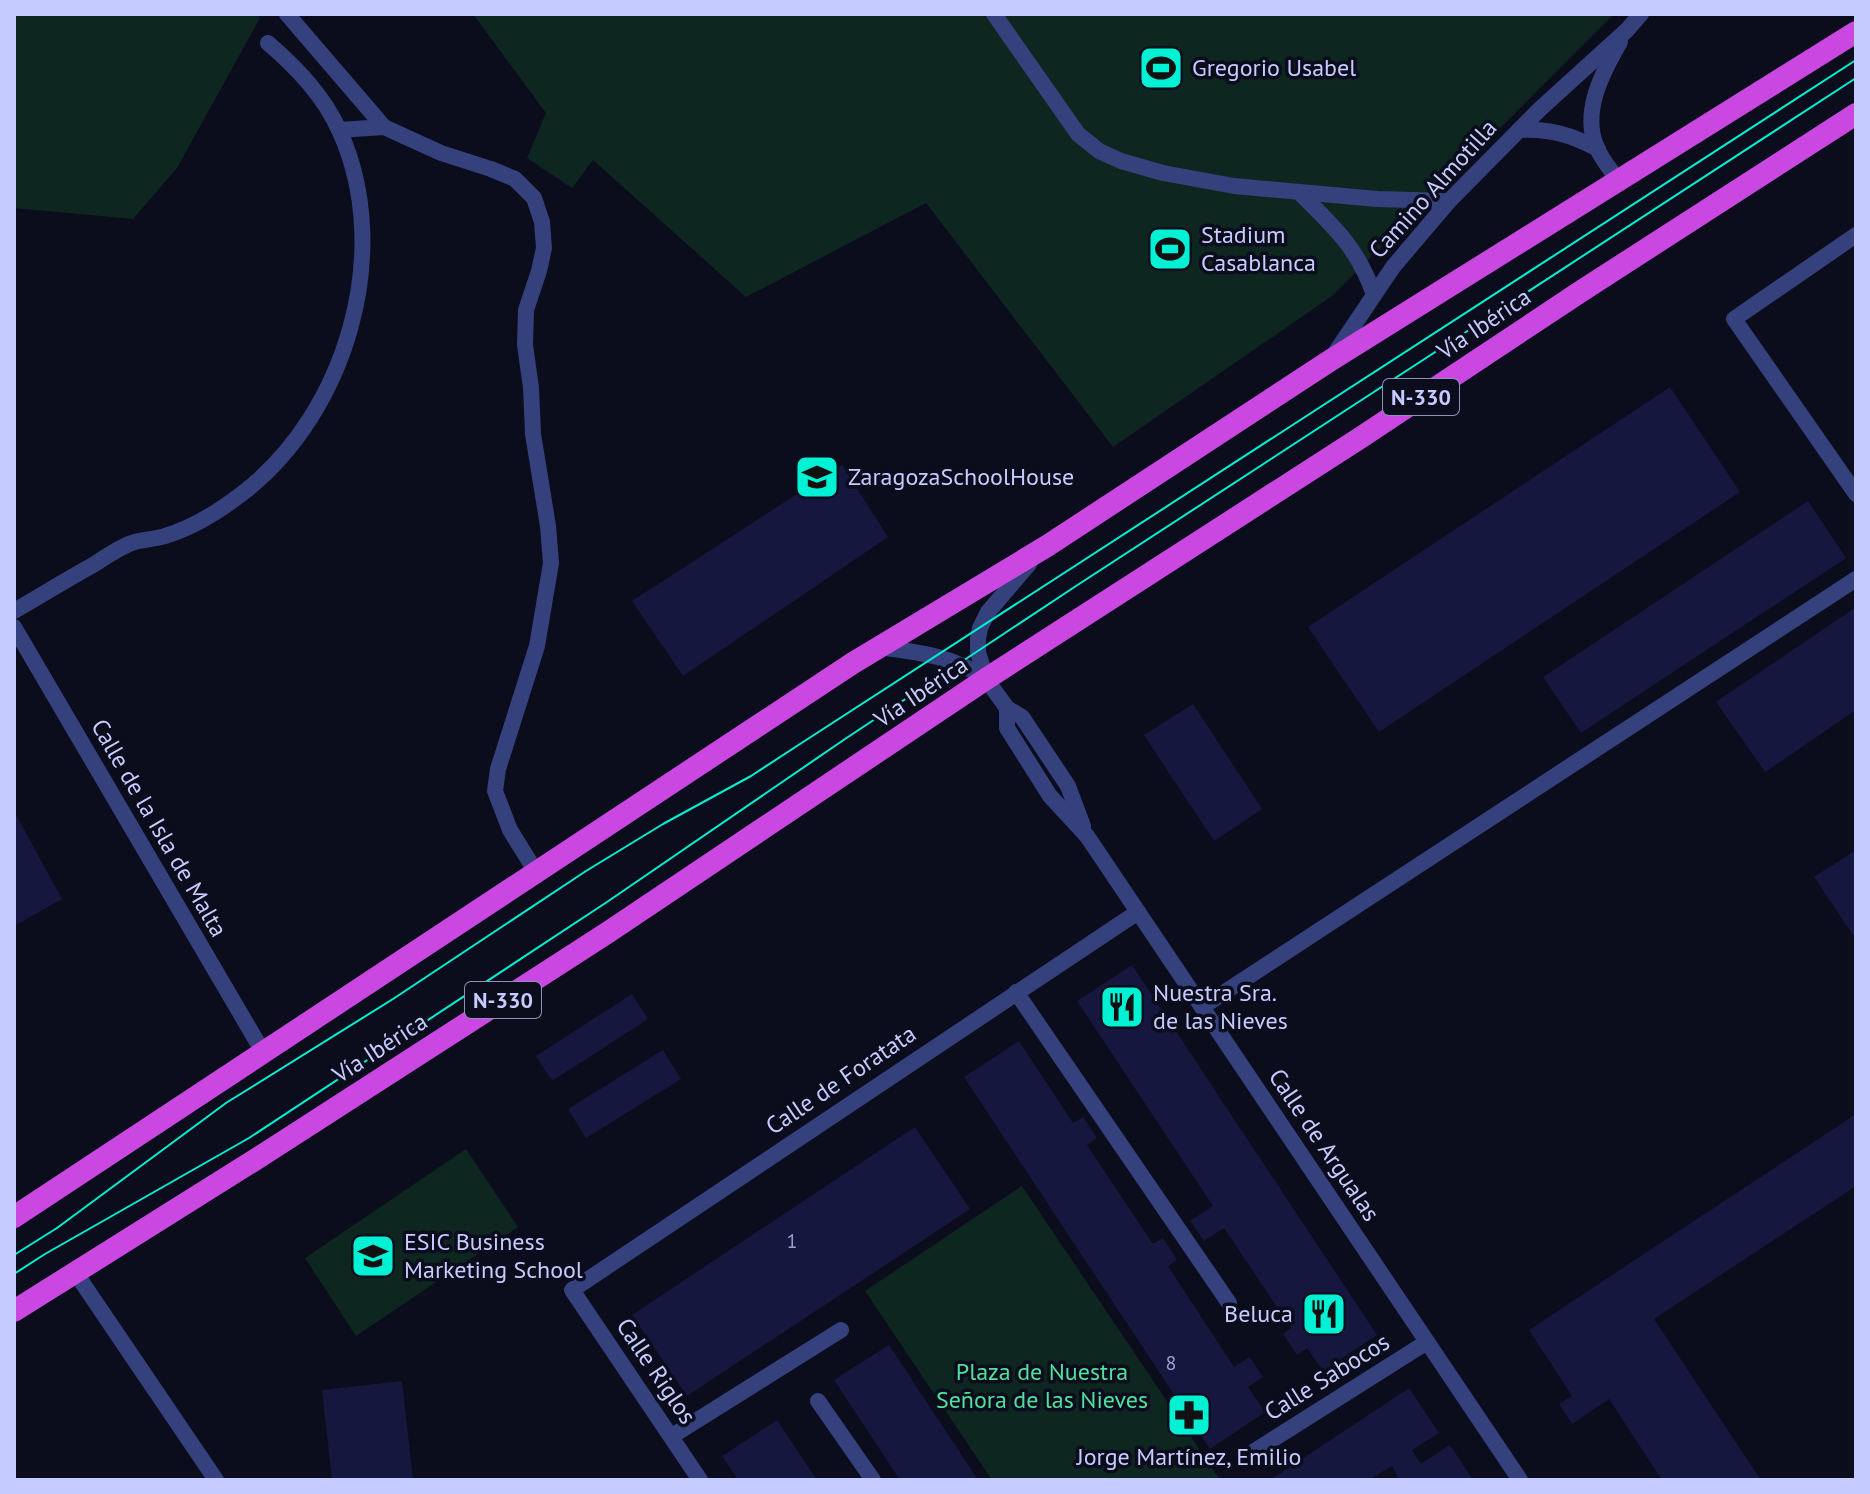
<svg xmlns="http://www.w3.org/2000/svg" width="1870" height="1494" viewBox="0 0 1870 1494" font-family="'PT Sans',sans-serif">
<rect width="100%" height="100%" fill="#0b0c1c"/>
<g fill="#0e2620">
<path d="M14 14H257L260 18 177 168 133 219 14 208Z"/>
<path d="M473 14H1614L1332 296 1113 447 926 203 746 297 593 160 572 188 527 158 546 113Z"/>
<path d="M466 1149 518 1227 356 1336 305 1258Z"/>
<path d="M1022 1186 1220 1480H992L865 1291Z"/>
</g>
<g fill="#16173e">
<path d="M1670 387 1740 492 1379 732 1308 627Z"/>
<path d="M842 465 888 537 683 676 632 601Z"/>
<path d="M1808 501 1846 558 1581 733 1543 677Z"/>
<path d="M1856 607V710L1765 772 1716 702Z"/>
<path d="M1193 704 1262 809 1214 841 1144 735Z"/>
<path d="M14 811 62 899 14 926Z"/>
<path d="M1856 850V932L1853 935 1814 877Z"/>
<path d="M1132 965 1377 1335 1323 1371 1307 1348 1297 1355 1283 1334 1291 1328 1224 1228 1204 1241 1190 1221 1213 1206 1077 1001Z"/>
<path d="M632 994 648 1019 552 1081 536 1056Z"/>
<path d="M1019 1041 1073 1123 1083 1117 1097 1138 1087 1145 1153 1244 1163 1238 1177 1260 1168 1266 1234 1367 1250 1357 1263 1377 1248 1387 1265 1412 1210 1449 964 1077Z"/>
<path d="M663 1050 681 1079 586 1138 568 1109Z"/>
<path d="M1856 1114V1186L1654 1319 1761 1480H1662L1609 1399 1572 1424 1559 1404 1572 1396 1529 1330Z"/>
<path d="M915 1127 970 1209 687 1396 632 1315Z"/>
<path d="M889 1345 978 1480H900L834 1380Z"/>
<path d="M402 1381 413 1480H332L322 1390Z"/>
<path d="M1409 1388 1439 1433 1412 1450 1421 1464 1450 1445 1473 1480H1394L1398 1477 1392 1466 1369 1480H1270Z"/>
<path d="M777 1420 817 1480H738L722 1456Z"/>
</g>
<g fill="none" stroke-linecap="round" stroke-linejoin="round">
<g stroke="#34417d" stroke-width="16">
<path d="M287 14 384 127"/>
<path d="M994 14 1078 134 1099 151 1121 161 1163 173 1234 186 1377 199 1449 201"/>
<path d="M1300 193C1334 227 1358 248 1374 295"/>
<path d="M1856 235 1734 319 1856 494"/>
<path d="M1016 992 1229 1303"/>
<path d="M1202 1007 1856 579"/>
<path d="M75 1272 216 1480"/>
<path d="M818 1401 873 1480"/>
<path d="M672 1436 841 1330"/>
<path d="M1253 1452 1427 1342"/>
</g>
<g stroke="#34417d" stroke-width="16">
<path d="M339 130 384 127 441 153 491 169 515 179 534 198 542 222 544 248 539 271 526 310 525 345 531 388 533 434 548 526 551 563 537 646 498 769 495 791 510 830 536 872"/>
<path d="M1519 130C1548 128 1572 135 1598 149"/>
<path d="M1618 180C1611 170 1602 160 1597 148 1581 113 1602 73 1620 42"/>
<path d="M1333 356 1393 267 1449 201 1540 109 1627 30 1641 14"/>
<path d="M14 611C40 596 66 580 93 565 104 558 117 549 129 544 140 539 153 540 165 536 192 528 221 510 244 492 346 413 394 252 340 132 324 96 297 68 268 43"/>
<path d="M14 627 263 1052"/>
<path d="M700 1480 572 1290 1138 912"/>
</g>
<g stroke="#34417d" stroke-width="16">
<path d="M1029 564 988 612 980 628 978 639V652L986 679 1007 708 1022 717 1068 786 1083 826"/>
<path d="M878 647C917 652 954 656 986 679"/>
<path d="M1007 708V728L1050 796 1087 836 1520 1480"/>
</g>
<g stroke="#ca47e2" stroke-width="22">
<path d="M14 1217 853 663 1047 546 1331 360 1856 32"/>
<path d="M14 1311 261 1156 607 933 986 679 1360 438 1583 290 1856 114"/>
</g>
<g stroke="#00f1d4" stroke-width="2">
<path d="M14 1255 57 1228 226 1103 393 999 586 871 663 824 751 776 800 744 1856 60"/>
<path d="M14 1274 45 1254 249 1138 607 902 845 739 1076 586 1856 78"/>
</g>
</g>
<defs>
<g id="stadium-square" transform="scale(2.3)"><rect x="-9" y="-9" width="18" height="18" rx="4" fill="#00f1d4" stroke="#0b0c1c"/><path d="M0-5a6.5 5 0 1 0 0 10a6.5 5 0 1 0 0-10ZM-3.5-1.8h7v3.6h-7Z" fill="#111"/></g>
<g id="school-square" transform="scale(2.3)"><rect x="-9" y="-9" width="18" height="18" rx="4" fill="#00f1d4" stroke="#0b0c1c"/><path d="M0-5L7-2L0 1L-7-2ZM-4 1L0 2.5L4 1V4Q0 6-4 4Z" fill="#111"/></g>
<g id="restaurant-square" transform="scale(2.3)"><rect x="-9" y="-9" width="18" height="18" rx="4" fill="#00f1d4" stroke="#0b0c1c"/><path d="M-5-6h1v4h1v-4h1v4h1v-4h1v5L-1.5 .5V6h-2V.5L-5-1ZM5-6V6H3V1.5H1.5Q1.5-4 5-6Z" fill="#111"/></g>
<g id="university-square" transform="scale(2.3)"><rect x="-9" y="-9" width="18" height="18" rx="4" fill="#00f1d4" stroke="#0b0c1c"/><path d="M0-5L7-2L0 1L-7-2ZM-4 1L0 2.5L4 1V4Q0 6-4 4Z" fill="#111"/></g>
<g id="pharmacy-square" transform="scale(2.3)"><rect x="-9" y="-9" width="18" height="18" rx="4" fill="#00f1d4" stroke="#0b0c1c"/><path d="M-2-6h4v4h4v4h-4v4h-4v-4h-4v-4h4Z" fill="#111"/></g>
</defs>
<g fill-rule="evenodd">
<use href="#stadium-square" x="1161" y="68"/>
<use href="#stadium-square" x="1170" y="249"/>
<use href="#school-square" x="817" y="477"/>
<use href="#restaurant-square" x="1122" y="1007"/>
<use href="#university-square" x="373" y="1256"/>
<use href="#restaurant-square" x="1324" y="1314"/>
<use href="#pharmacy-square" x="1189" y="1415"/>
</g>
<g text-anchor="middle" stroke-width="7" stroke-linejoin="round" paint-order="stroke">
<g font-size="20" fill="#9a9fcf">
<text x="792" y="1248">1</text>
<text x="1171" y="1370">8</text>
</g>
<g fill="#0b0c1c" stroke="#8e92bb" stroke-width="2">
<rect x="1383" y="379" width="76" height="36" rx="6"/>
<rect x="465" y="982" width="76" height="36" rx="6"/>
</g>
<g font-size="22" font-weight="bold" fill="#c6ccff">
<text x="1421" y="405">N-330</text>
<text x="503" y="1008">N-330</text>
</g>
<g font-size="24" fill="#c6ccff" stroke="#0b0c1c" text-anchor="start">
<text x="1192" y="76">Gregorio Usabel</text>
<text x="1201" y="243">Stadium<tspan x="1201" dy="28">Casablanca</tspan></text>
<text x="848" y="485">ZaragozaSchoolHouse</text>
<text x="1153" y="1001">Nuestra Sra.<tspan x="1153" dy="28">de las Nieves</tspan></text>
<text x="404" y="1250">ESIC Business<tspan x="404" dy="28">Marketing School</tspan></text>
<text x="1293" y="1322" text-anchor="end">Beluca</text>
<text x="1189" y="1465" text-anchor="middle">Jorge Martínez, Emilio</text>
</g>
<g font-size="24" fill="#c6ccff" stroke="#0b0c1c">
<text transform="translate(1433 189) rotate(-48)" y="8">Camino Almotilla</text>
<text transform="translate(1484 324) rotate(-34)" y="8">Vía Ibérica</text>
<text transform="translate(921 692) rotate(-34)" y="8">Vía Ibérica</text>
<text transform="translate(159 828) rotate(60)" y="8">Calle de la Isla de Malta</text>
<text transform="translate(380 1048) rotate(-33)" y="8">Vía Ibérica</text>
<text transform="translate(841 1080) rotate(-34)" y="8">Calle de Foratata</text>
<text transform="translate(1324 1145) rotate(56)" y="8">Calle de Argualas</text>
<text transform="translate(656 1371) rotate(56)" y="8">Calle Riglos</text>
<text transform="translate(1327 1377) rotate(-32)" y="8">Calle Sabocos</text>
</g>
<g font-size="24" fill="#50e19d" stroke="#0b0c1c">
<text x="1042" y="1380">Plaza de Nuestra<tspan x="1042" dy="28">Señora de las Nieves</tspan></text>
</g>
</g>
<rect width="1870" height="1494" fill="none" stroke="#c6ccff" stroke-width="32"/>
</svg>
